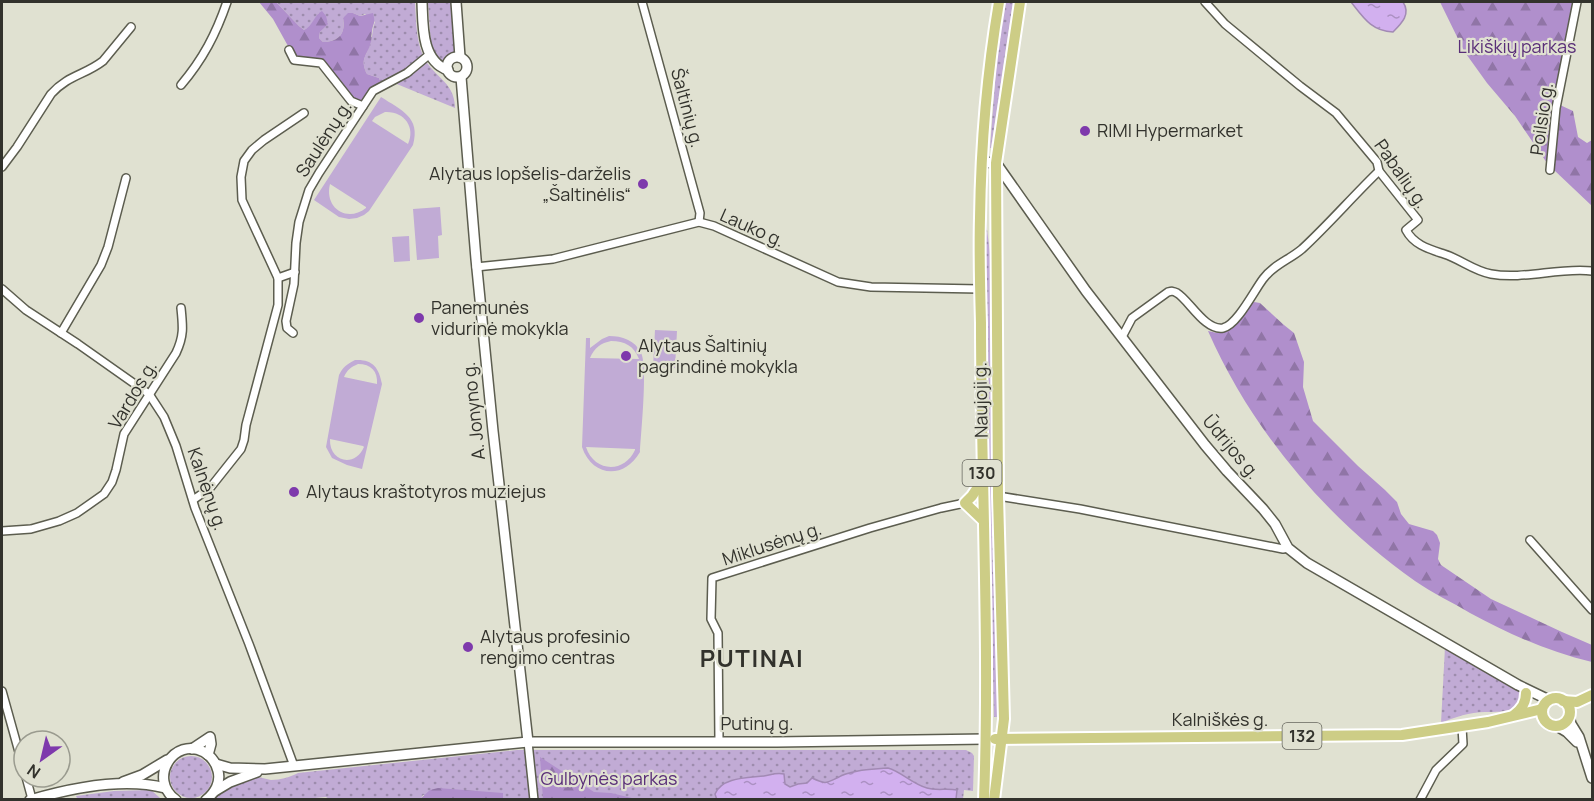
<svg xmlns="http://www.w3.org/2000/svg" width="1594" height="801" viewBox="0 0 1594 801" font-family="Manrope,sans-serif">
<defs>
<pattern id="grass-dots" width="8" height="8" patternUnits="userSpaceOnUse" patternTransform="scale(1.5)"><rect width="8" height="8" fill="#c1abd5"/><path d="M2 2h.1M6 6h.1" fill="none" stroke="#9d8cad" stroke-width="1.8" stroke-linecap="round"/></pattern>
<pattern id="forest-firs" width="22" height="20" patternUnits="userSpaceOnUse" patternTransform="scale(1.5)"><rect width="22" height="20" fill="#b08fcc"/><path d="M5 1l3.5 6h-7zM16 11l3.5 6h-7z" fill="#9075a6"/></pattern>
<pattern id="water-ripples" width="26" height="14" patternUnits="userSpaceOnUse" patternTransform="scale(1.5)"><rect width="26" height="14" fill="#d2b0ef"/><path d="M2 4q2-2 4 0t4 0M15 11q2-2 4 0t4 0" fill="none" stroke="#ab90c2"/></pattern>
</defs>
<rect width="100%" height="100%" fill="#e0e1d1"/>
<g fill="url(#grass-dots)">
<path d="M276 2H415C416 18 416 38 422 53 430 76 455 80 455 108L387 80 381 83 379 78 367 74C359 58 368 55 371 41 373 34 372 30 375 22L365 14 360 16 353 13 343 18C346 33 339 42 323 42L319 38 320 32 328 23 319 13 310 27 304 30 299 26Z"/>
<path d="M428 2H453L455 59 450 64 441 62 431 45Z"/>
<path d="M1004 2H1013L991 148H990L998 43Z"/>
<path d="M985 214 990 253 993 504 998 717H994L989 504Z"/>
<path d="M1445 647 1520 692 1522 701 1515 709C1504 712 1496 712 1485 712 1470 712 1455 717 1441 723Z"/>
<path d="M517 750H966L972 753 974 756 973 791 964 790 963 799 503 800V798L423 795 420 800H331L326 797 293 800H210C223 791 237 779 252 777 259 776 264 779 271 780 281 780 290 777 298 773Z"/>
<circle cx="191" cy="777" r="21"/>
<path d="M151 790 160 798V799L78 800 76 796 114 791Z"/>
</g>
<g fill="url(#forest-firs)">
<path d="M259 2H276L299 26 304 30C313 26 314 15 322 11L326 16 328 24 320 32 319 38 323 42C339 42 346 33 343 18L348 13H353L360 16 373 13C376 25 373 22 372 32 370 41 373 33 371 42 368 55 359 58 367 74L379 78 381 83 371 90 363 101 358 102 353 98 324 63 293 55 273 19Z"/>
<path d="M1440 2H1574L1555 102 1547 163 1515 116 1487 83 1464 51Z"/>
<path d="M1560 105 1573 111 1578 137 1587 143 1592 140V206L1554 170Z"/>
<path d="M1254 302 1260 303 1284 325 1294 333 1304 362 1303 387 1313 421 1358 466 1385 490 1397 502 1401 514 1409 524 1433 531 1437 535 1440 543 1438 559 1441 565 1491 599 1562 632 1592 645V662C1549 652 1509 634 1470 613 1452 602 1432 593 1415 581 1326 518 1252 431 1208 331L1217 333 1225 330Z"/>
<path d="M540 757 594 792 611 793 636 799H543Z"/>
<path d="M438 788 503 793V800L420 799 430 790Z"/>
</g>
<g fill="#c1abd5" fill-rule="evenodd">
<path d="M381 97C401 110 421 117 413 145L369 211 364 215 357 218 349 219 339 217 314 200ZM385 112C404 111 416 127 408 144L372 121 375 117ZM330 184 366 207V208C347 223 324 208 330 184Z"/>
<path d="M440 207 442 235 438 236 439 258 417 260 413 209Z"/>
<path d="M409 236 410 261 394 262 392 237Z"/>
<path d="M655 330 677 331 675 368 653 367Z"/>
<path d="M609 336C622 336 635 340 641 353 648 366 641 433 640 452 624 480 592 477 582 447L586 338H590V348L602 339ZM611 341C625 341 634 346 639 359L590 358C594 348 601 343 611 341ZM586 447 635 449V450C624 474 594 472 586 447Z"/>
<path d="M355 360C372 359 379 367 382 384L362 469 347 465 332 458 326 447 339 375C343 367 347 364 355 360ZM358 364C371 364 378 371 377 384L344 377C347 370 351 367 358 364ZM330 439 363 446 364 447C355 468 329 462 330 439Z"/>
</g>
<g fill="url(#water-ripples)" stroke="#a28ab4" stroke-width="1.5">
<path d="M1351 2H1403C1411 14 1402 23 1393 32 1371 31 1363 17 1351 2Z"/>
<path d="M888 768C902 772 912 784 927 788 936 791 947 788 957 790L956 799 717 800 715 794C722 777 748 778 764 776 771 775 776 772 784 774L785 784 790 787 798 784 807 783 812 778C827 785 826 783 839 777 843 774 853 772 858 771 868 769 878 769 888 768Z"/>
</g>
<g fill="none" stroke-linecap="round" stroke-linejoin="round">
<g stroke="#5c5d4f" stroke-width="10">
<g id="street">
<path d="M642 2 700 213 699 222"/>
<path d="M1205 2 1225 24 1300 86 1336 113 1377 162 1379 171 1418 220 1406 230C1414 245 1429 249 1444 254 1460 259 1474 271 1491 274 1524 280 1559 267 1592 271"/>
<path d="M289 50 294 60 321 63 351 101 363 106"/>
<path d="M181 85C203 59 216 34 227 2"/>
<path d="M2 167 17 147 51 94C68 75 85 75 103 61L131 27"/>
<path d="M1550 170 1556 108 1577 2"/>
<path d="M476 267 553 259 699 222 714 226 838 282 871 287 980 289"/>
<path d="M295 272 278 278 242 200 241 177 244 161 252 150 264 140 304 113"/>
<path d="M2 289 26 310 78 344 149 394 164 417 176 446 195 508 249 644 294 766"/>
<path d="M61 333 101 265 108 247 126 178"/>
<path d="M293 333 287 328 286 321 294 284 296 243 299 222 309 190 319 173 373 91 407 73 430 54"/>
<path d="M1122 337 1132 318 1168 292C1172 291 1173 291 1177 293 1189 300 1205 331 1223 328 1237 325 1254 291 1263 279 1273 265 1289 260 1302 249 1329 224 1353 196 1379 171"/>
<path d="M998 496 1080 509 1283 549 1288 548"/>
<path d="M193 500 210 488 241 449 244 440 246 425 278 305V278"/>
<path d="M2 531 31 529 59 521 77 513 104 494 112 482 116 470 124 434 176 353C184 336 183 327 181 308"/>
<path d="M1530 540 1592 610"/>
<path d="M2 691 24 770"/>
<path d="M719 741 718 633 711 619 712 578 870 528 941 508 965 503"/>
<path d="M528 742 534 800"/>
<path d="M26 777 32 799"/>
<path d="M1420 800 1436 770 1463 744 1462 727"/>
</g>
</g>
<g stroke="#5c5d4f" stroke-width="12">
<g id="secondary">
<path d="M422 2C423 24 421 61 448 70"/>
<path d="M456 2 460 57"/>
<circle cx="457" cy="67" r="10"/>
<path d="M461 77 476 259 493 431 528 742"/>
<path d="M982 162 996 163 1086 291 1205 445 1227 471 1263 509 1275 524 1288 548 1307 563 1378 604 1518 685 1549 700"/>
<path d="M1569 716 1571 724 1579 737 1592 778"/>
<path d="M1557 726 1567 732 1577 742"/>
<path d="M192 749 210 737 211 744 208 755"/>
<path d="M216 764 230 768 265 769 528 742H777L986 739"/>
<path d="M123 782 142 775 167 760"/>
<path d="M215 791 230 782 257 772"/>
<path d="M30 800C71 788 124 777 165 788"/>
<path d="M176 800C147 779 174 736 204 752 211 756 216 763 218 771 221 782 215 793 206 800"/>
</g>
</g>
<g stroke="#fff" stroke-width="14">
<g id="primary">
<path d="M982 481 972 496 965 503 983 520"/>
<circle cx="1556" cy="712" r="14"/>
<path d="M1563 701 1577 702 1592 695"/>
<path d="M1514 715C1522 709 1526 703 1526 693"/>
<path d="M995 739 1402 735 1488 722 1542 709"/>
<path d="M984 800C990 641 981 482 981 323 980 288 979 253 980 218 981 146 987 73 999 2"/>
<path d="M994 800 1004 719 998 496 996 163 1020 2"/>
</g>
</g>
<use href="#street" stroke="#fff" stroke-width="7"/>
<use href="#secondary" stroke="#fff" stroke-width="9"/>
<use href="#primary" stroke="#cdcd86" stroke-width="10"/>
</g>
<g fill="#7e39ac" stroke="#e0e1d1" stroke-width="2">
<circle cx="1085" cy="131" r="6"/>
<circle cx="643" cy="184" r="6"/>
<circle cx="419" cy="318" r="6"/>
<circle cx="626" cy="356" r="6"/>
<circle cx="294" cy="492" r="6"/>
<circle cx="468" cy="647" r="6"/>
</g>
<g text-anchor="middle" stroke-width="4.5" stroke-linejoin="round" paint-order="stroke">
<g fill="#e0e1d1" stroke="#66665e" stroke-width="1.5">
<rect x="962.5" y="460" width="39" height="26" rx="4.5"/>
<rect x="1282.5" y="723" width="39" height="26" rx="4.5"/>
</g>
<g font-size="16" font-weight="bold" fill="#32322c">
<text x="982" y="479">130</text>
<text x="1302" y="742">132</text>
</g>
<g font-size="18" fill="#592e78" stroke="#e0e1d1">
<text x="1517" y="53">Likiškių parkas</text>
<text x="609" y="785">Gulbynės parkas</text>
</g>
<g font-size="18" fill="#32322c" stroke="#e0e1d1">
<text transform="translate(687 108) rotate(75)" y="6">Šaltinių g.</text>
<text transform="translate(1542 119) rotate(-82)" y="6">Poilsio g.</text>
<text transform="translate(324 139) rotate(-57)" y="6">Saulėnų g.</text>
<text transform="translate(1401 174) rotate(55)" y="6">Pabalių g.</text>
<text transform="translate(752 228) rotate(24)" y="6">Lauko g.</text>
<text transform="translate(133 395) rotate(-59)" y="6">Vardos g.</text>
<text transform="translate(981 400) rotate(-91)" y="6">Naujoji g.</text>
<text transform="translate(474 411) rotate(-96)" y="6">A. Jonyno g.</text>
<text transform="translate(1231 447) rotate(50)" y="6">Ūdrijos g.</text>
<text transform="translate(207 489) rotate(71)" y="6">Kalnėnų g.</text>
<text transform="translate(772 544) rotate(-18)" y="6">Miklusėnų g.</text>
<text x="1220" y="726">Kalniškės g.</text>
<text x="757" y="730">Putinų g.</text>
</g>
<g font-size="18" fill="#32322c" stroke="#e0e1d1" text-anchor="start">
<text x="1097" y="137">RIMI Hypermarket</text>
<text x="631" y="180" text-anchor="end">Alytaus lopšelis-darželis<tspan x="631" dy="21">„Šaltinėlis“</tspan></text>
<text x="431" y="314">Panemunės<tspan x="431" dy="21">vidurinė mokykla</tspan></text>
<text x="638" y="352">Alytaus Šaltinių<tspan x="638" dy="21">pagrindinė mokykla</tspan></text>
<text x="306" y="498">Alytaus kraštotyros muziejus</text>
<text x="480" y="643">Alytaus profesinio<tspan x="480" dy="21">rengimo centras</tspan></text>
</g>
<g font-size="24" font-weight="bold" letter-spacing="1.5" fill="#32322c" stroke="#e0e1d1">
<text x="752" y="667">PUTINAI</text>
</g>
</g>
<rect width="1594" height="801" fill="none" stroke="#32322c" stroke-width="6"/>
<g transform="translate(42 759) rotate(214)"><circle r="28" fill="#e0e1d1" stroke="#9a9b8f" stroke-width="1.5"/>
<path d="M0-4.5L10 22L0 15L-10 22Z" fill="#7e39ac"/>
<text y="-9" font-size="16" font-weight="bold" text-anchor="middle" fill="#32322c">N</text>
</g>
</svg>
